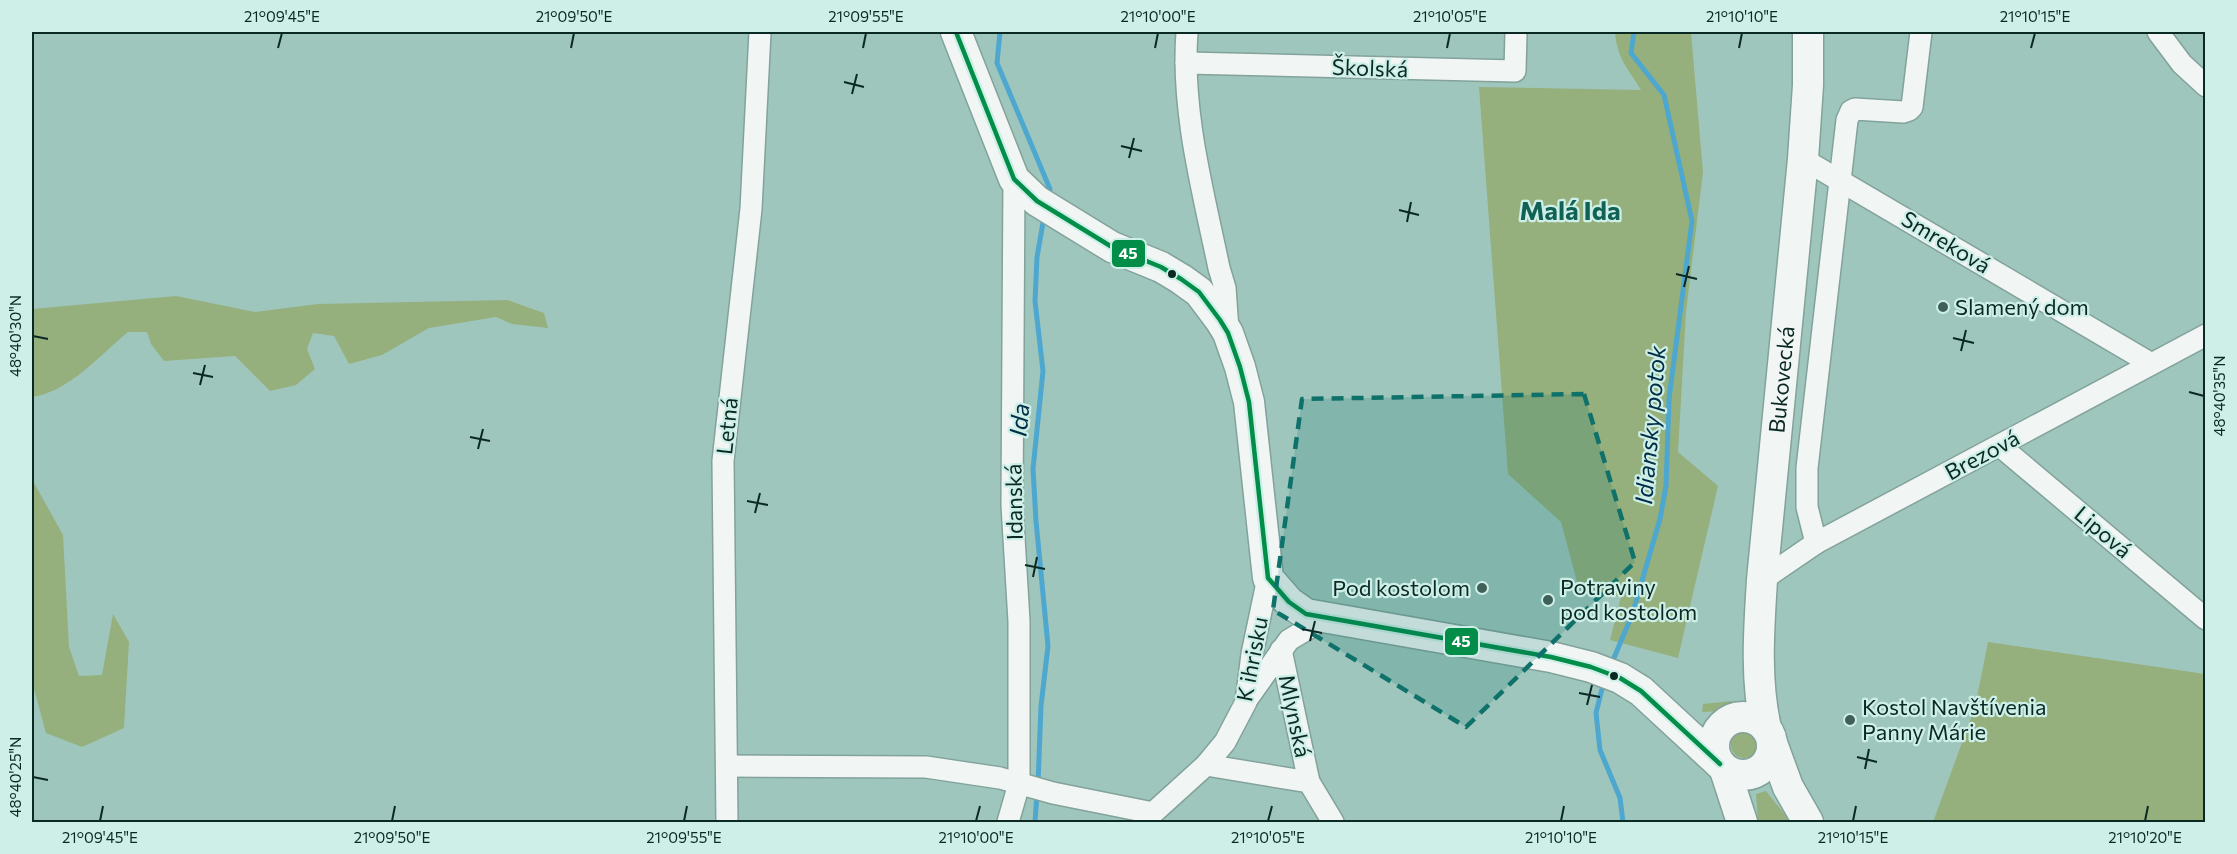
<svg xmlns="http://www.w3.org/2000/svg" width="2237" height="854" viewBox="0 0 2237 854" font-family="Commissioner,sans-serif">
<rect width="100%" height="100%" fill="#9fc6bd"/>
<g fill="#95b07d">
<path d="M1615 32H1691L1703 172 1686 312 1678 452 1718 486 1678 658 1610 640 1621 597 1579 589 1561 522 1508 474 1479 87 1641 90C1628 68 1617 59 1615 32Z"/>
<path d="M176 296 255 312 318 304 507 300 544 313 548 328 512 324 496 317 429 328 382 355 349 364 334 336 313 333 307 349 315 369 296 385 270 391 235 356 164 361 151 344 147 332H128C100 355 69 392 32 397V309Z"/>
<path d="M33 481 63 535 69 647 79 676 102 675 113 614 129 642 124 728 82 747 46 733 32 682Z"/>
<path d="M1988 642 2205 674V822H1933L1975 707Z"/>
<path d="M1732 701 1722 711 1702 712 1703 704Z"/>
<circle cx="1744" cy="745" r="13"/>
<path d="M1766 791 1790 821 1758 822 1756 794Z"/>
</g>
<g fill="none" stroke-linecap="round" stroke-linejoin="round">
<g stroke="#4ea7cf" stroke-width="5">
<path d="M1000 32 997 63 1050 189 1048 196"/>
<path d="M1611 665 1632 615 1660 519 1666 486 1669 399 1692 221 1664 95 1631 53 1634 32"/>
<path d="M1604 681 1596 713 1600 750 1620 798 1623 822"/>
<path d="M1038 784 1041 706 1048 646 1036 521 1033 469 1043 371 1035 301 1037 257 1044 217"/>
<path d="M1035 822 1037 793"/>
</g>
<g stroke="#82a29a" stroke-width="24">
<g id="street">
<path d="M1187 32C1181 111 1203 191 1219 268L1225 288 1228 330"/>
<path d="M2158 32 2182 64 2206 86"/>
<path d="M1186 63 1515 71 1516 32"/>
<path d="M1803 159 2150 363"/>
<path d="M2000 446 2206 619"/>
<path d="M1816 543 1807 507V468L1847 120 1851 111 1855 109 1903 112 1909 110 1912 107 1921 32"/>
<path d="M1762 580 1816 543 2206 335"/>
<path d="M1281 650 1309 782"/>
<path d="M1248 698 1289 640 1326 618"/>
<path d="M1206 765 1309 782 1333 822"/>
<path d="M727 766 926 767 1000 778 1053 793 1153 813 1206 765 1225 742 1246 702 1252 654 1268 578"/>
<path d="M727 822 723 461 751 209 760 32"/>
<path d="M1008 822 1019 784V621L1012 505 1014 179"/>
</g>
</g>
<g stroke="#82a29a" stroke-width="33">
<g id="secondary">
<path d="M956 32 1014 179 1037 201 1112 247 1161 267 1181 279 1199 292 1220 320 1228 333 1240 367 1249 402 1268 578 1289 602 1306 614 1551 657 1591 667 1620 678 1641 691 1720 764"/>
<circle cx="1743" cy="746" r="29"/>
<path id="s1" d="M1766 728C1755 680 1759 628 1762 580L1803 159 1808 85V32"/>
<path d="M1773 746 1788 787 1808 822"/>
<path d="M1725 770 1742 822"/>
</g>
</g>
<use href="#street" stroke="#f1f6f5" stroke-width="21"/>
<use href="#secondary" stroke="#f1f6f5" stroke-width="30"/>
<g stroke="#cdefe7" stroke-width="9">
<path id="bus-1" d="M956 32 1014 179 1037 201 1112 247 1161 267 1181 279 1199 292 1220 320 1228 333 1240 367 1249 402 1268 578 1289 602 1306 614 1551 657 1591 667 1620 678 1641 691 1720 764"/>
</g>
<use href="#bus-1" stroke="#028d48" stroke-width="4.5"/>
</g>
<path fill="#0f726a" fill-opacity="0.2" stroke="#0f726a" stroke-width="4.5" stroke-dasharray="12 8" stroke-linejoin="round" d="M1584 394 1635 562 1466 727 1273 610 1302 399Z"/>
<path fill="none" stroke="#0a2923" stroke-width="2" d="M278 48 282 33M571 48 574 33M863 48 866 33M1155 48 1158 33M1447 48 1450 33M1739 48 1742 33M2031 48 2035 33M844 82 864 87M852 94 857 74M1121 146 1142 151M1129 158 1134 138M1399 210 1419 215M1407 222 1411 202M1676 274 1697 279M1684 287 1689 266M33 336 48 339M1953 338 1974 343M1961 351 1966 330M193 373 213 377M200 385 205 365M2189 392 2204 396M470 437 490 441M478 449 483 429M747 501 768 505M755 513 760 493M1025 565 1045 569M1033 577 1037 557M1302 629 1322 633M1310 641 1315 621M1579 693 1600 697M1587 705 1592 685M1857 757 1877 762M1865 769 1869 749M33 777 48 780M100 821 103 806M392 821 395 806M684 821 687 806M976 821 980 806M1268 821 1272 806M1561 821 1564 806M1853 821 1856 806M2145 821 2148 806"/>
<g fill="#0a2923" stroke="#cdefe7" stroke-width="2">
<circle cx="1172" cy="274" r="5"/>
<circle cx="1614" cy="676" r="5"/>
</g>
<g fill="#3e6059" stroke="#cdefe7" stroke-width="2">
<circle cx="1943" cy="307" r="6"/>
<circle cx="1482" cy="588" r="6"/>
<circle cx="1548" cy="600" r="6"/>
<circle cx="1850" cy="720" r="6"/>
</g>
<g text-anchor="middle" stroke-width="4.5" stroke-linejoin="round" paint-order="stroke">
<g font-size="22" fill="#0a2923" stroke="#cdefe7">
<text transform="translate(1370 68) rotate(2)" y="8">Školská</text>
<text transform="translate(1946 242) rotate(31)" y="8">Smreková</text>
<text dy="8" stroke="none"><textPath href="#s1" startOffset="350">Bukovecká</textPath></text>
<text transform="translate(727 426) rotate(-84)" y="8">Letná</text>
<text transform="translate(1982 455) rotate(-28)" y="8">Brezová</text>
<text transform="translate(1014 502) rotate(-91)" y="8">Idanská</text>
<text transform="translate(2103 532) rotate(40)" y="8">Lipová</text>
<text transform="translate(1252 659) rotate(-79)" y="8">K ihrisku</text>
<text transform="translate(1295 716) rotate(78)" y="8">Mlynská</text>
</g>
<g font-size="22" fill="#0a2923" stroke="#cdefe7" text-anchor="start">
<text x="1955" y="315">Slamený dom</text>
<text x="1560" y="595">Potraviny<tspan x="1560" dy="25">pod kostolom</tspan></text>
<text x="1470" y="596" text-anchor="end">Pod kostolom</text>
<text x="1862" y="715">Kostol Navštívenia<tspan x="1862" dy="25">Panny Márie</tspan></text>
</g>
<g font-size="24" font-style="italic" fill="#002d46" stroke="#cdefe7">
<text transform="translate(1020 420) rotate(-84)" y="8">Ida</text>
<text transform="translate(1651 425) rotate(-85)" y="8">Idiansky potok</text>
</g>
<g font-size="26" font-weight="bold" fill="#116254" stroke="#cdefe7">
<text x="1570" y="220">Malá Ida</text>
</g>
</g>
<g stroke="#cdefe7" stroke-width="2">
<rect x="1111" y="239" width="35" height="29" rx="6" fill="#028d48"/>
<rect x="1444" y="627" width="35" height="29" rx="6" fill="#028d48"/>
</g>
<g font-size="16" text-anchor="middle" font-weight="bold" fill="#fff">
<text x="1128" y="259">45</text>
<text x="1461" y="647">45</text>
</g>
<rect width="2237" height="854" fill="none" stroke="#cdefe7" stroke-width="66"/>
<rect x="33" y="33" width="2171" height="788" fill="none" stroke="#0a2923" stroke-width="2"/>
<g font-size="15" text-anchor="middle" fill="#0a2923">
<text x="282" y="22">21°09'45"E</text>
<text x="574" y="22">21°09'50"E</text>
<text x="866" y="22">21°09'55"E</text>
<text x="1158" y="22">21°10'00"E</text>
<text x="1450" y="22">21°10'05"E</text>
<text x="1742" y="22">21°10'10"E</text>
<text x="2035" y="22">21°10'15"E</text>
<text transform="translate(16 336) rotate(-90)" y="5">48°40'30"N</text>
<text transform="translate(2220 396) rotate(-90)" y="5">48°40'35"N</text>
<text transform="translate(16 777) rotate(-90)" y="5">48°40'25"N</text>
<text x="100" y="843">21°09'45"E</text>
<text x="392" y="843">21°09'50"E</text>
<text x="684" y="843">21°09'55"E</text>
<text x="976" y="843">21°10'00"E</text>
<text x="1268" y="843">21°10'05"E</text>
<text x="1561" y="843">21°10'10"E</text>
<text x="1853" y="843">21°10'15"E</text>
<text x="2145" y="843">21°10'20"E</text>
</g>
</svg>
